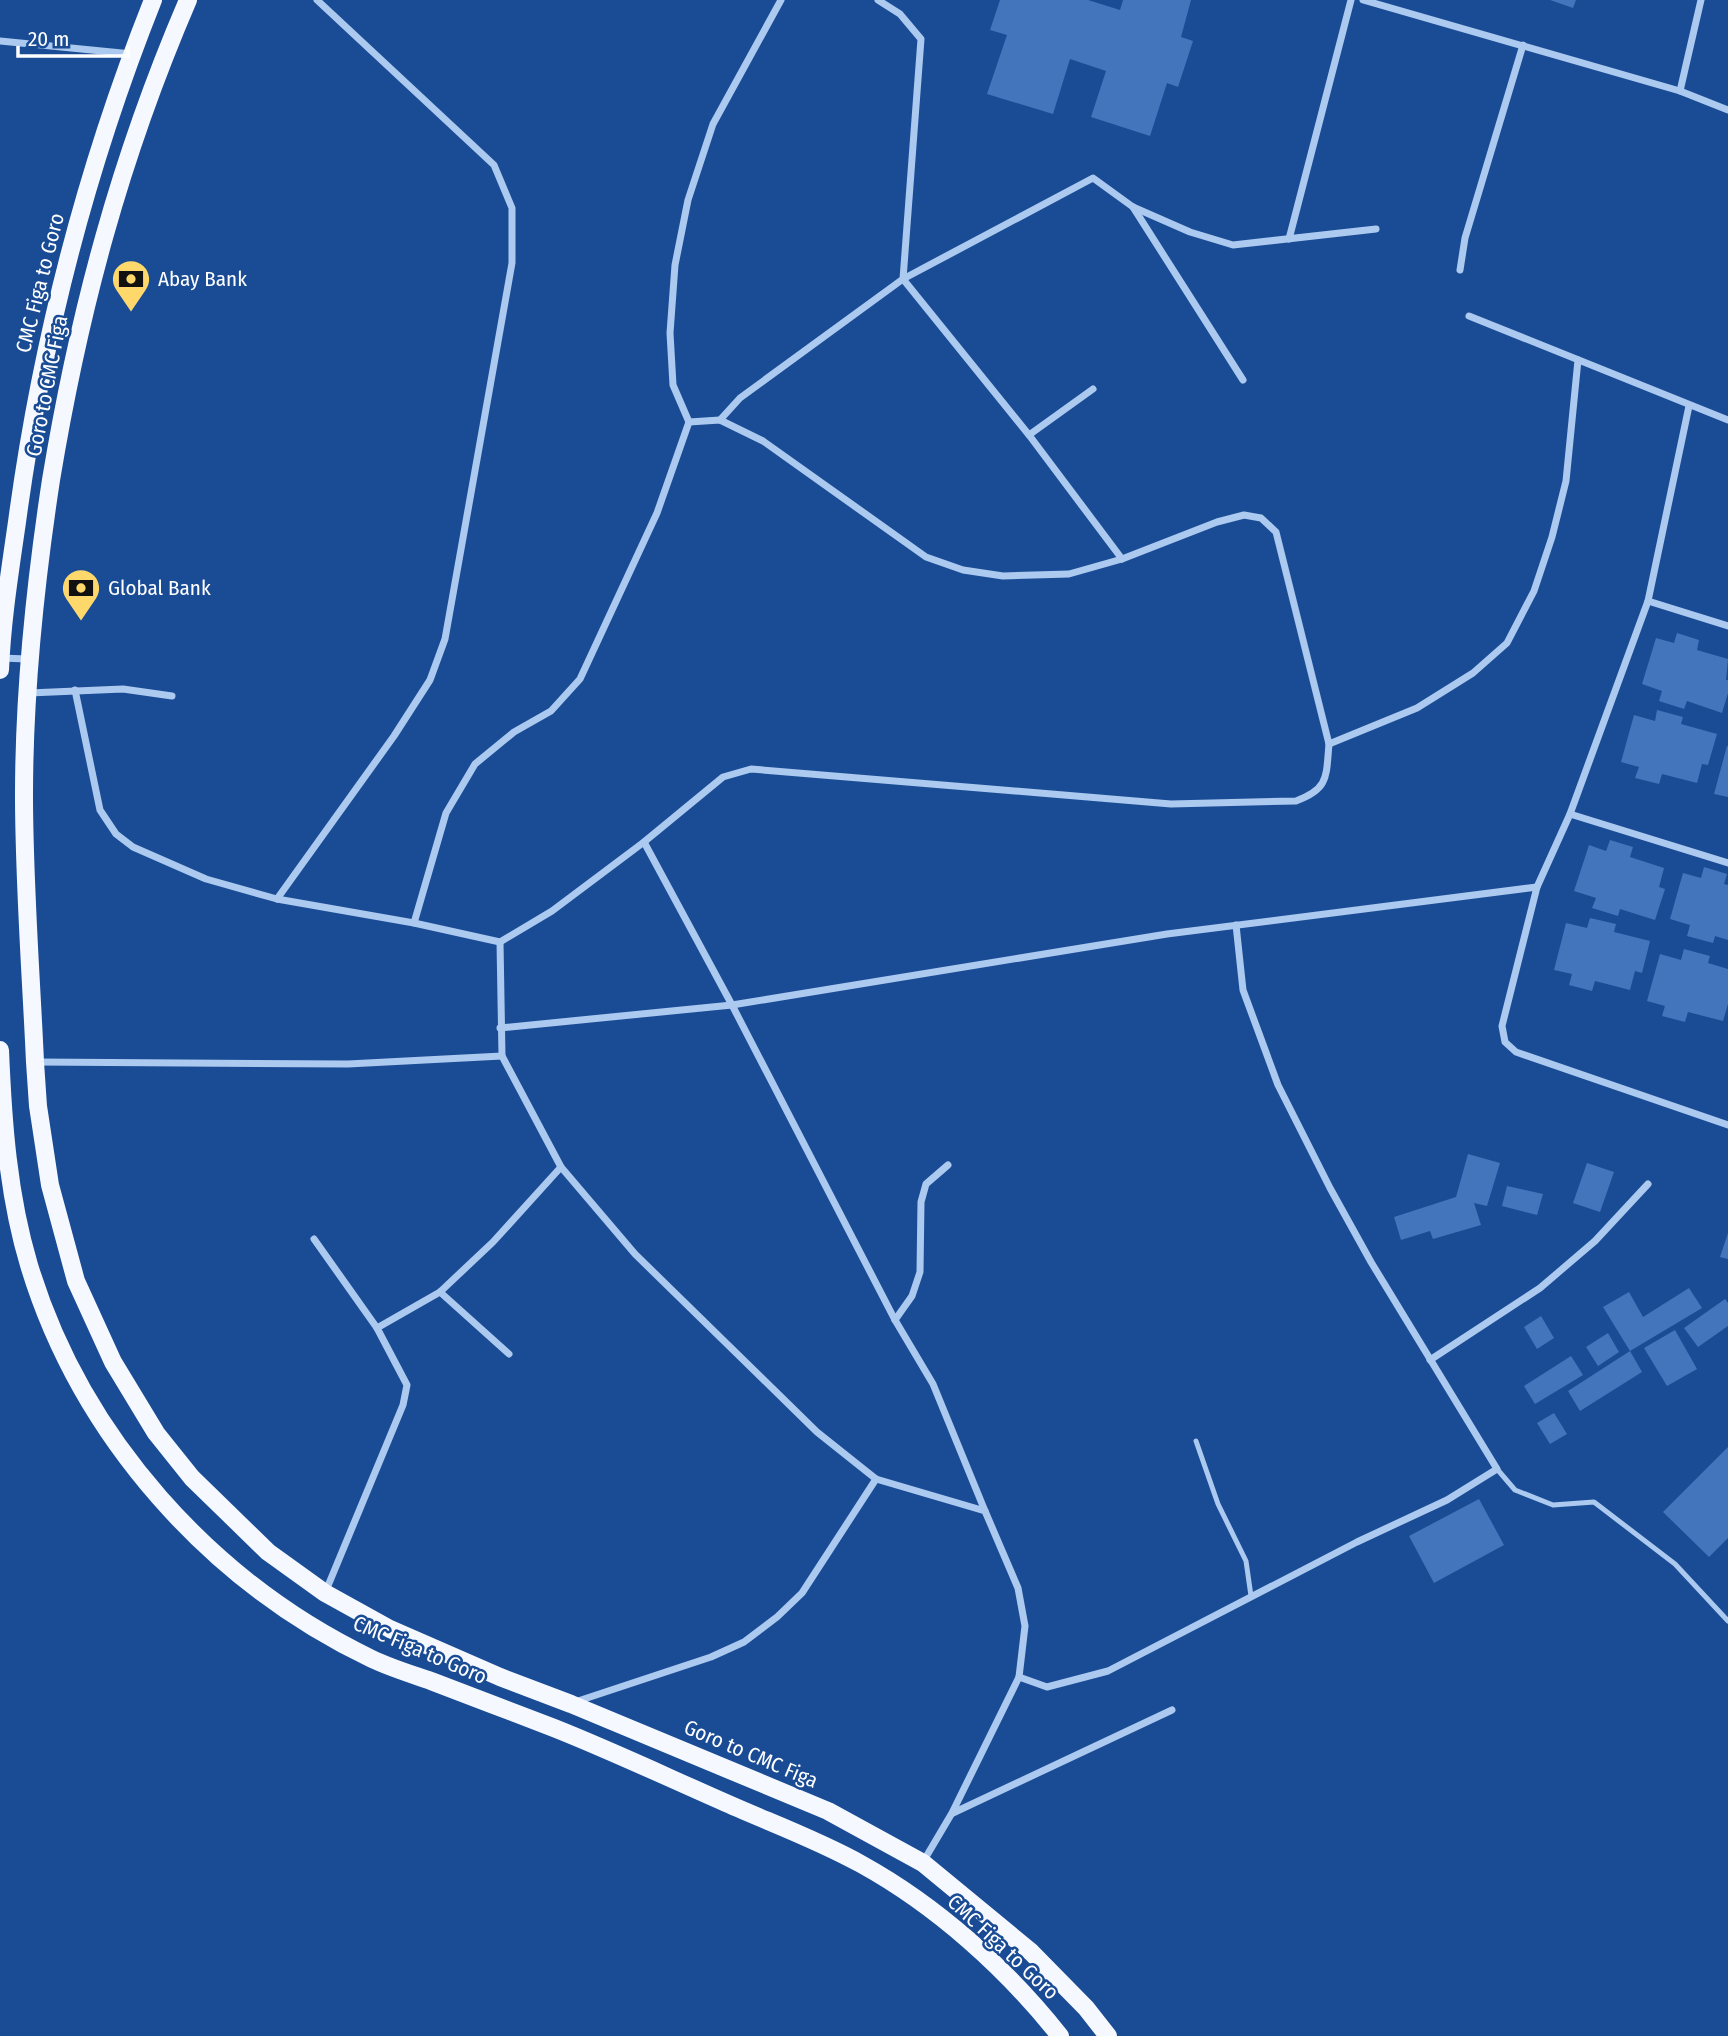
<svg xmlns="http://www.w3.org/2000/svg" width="1728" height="2036" viewBox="0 0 1728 2036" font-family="'Fira Sans Condensed',sans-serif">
<rect width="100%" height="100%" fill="#1a4c95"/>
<g fill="#4375bc">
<path d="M1000 0H1088L1120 10 1123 0H1191L1181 37 1193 41 1178 87 1167 83 1150 136 1091 117 1106 71 1070 59 1053 114 987 94 1007 35 990 30Z"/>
<path d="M1550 0H1576L1573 8Z"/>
<path d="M1677 633 1699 640 1697 650 1728 659 1726 680H1728V693L1722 713 1687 701 1684 709 1659 701 1662 691 1642 684 1656 638 1674 643Z"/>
<path d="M1657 710 1683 717 1681 724 1717 734 1708 765 1702 764 1697 783 1662 774 1659 784 1635 778 1639 767 1621 762 1634 715 1655 721Z"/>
<path d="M1727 746H1728V797L1714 794Z"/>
<path d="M1610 840 1633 847 1630 857 1664 868 1659 887 1665 889 1655 920 1620 909 1618 916 1592 908 1596 898 1574 891 1589 845 1606 851Z"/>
<path d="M1704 867 1727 874 1724 884 1728 885V940L1715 936 1713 943 1687 936 1690 925 1670 919 1683 873 1701 878Z"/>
<path d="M1590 918 1616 924 1614 932 1650 941 1642 973 1635 971 1630 990 1595 981 1592 991 1569 985 1572 974 1554 970 1566 923 1587 928Z"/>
<path d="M1684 949 1710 956 1708 963 1728 969V1004L1723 1021 1688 1012 1685 1022 1662 1016 1665 1006 1647 1001 1660 954 1681 960Z"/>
<path d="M1468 1154 1500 1163 1487 1206 1474 1203 1481 1225 1433 1239 1430 1231 1401 1240 1394 1217 1456 1197Z"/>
<path d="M1587 1163 1614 1172 1600 1212 1573 1203Z"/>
<path d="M1507 1186 1543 1194 1537 1215 1502 1206Z"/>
<path d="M1728 1233V1259L1720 1257Z"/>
<path d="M1689 1288 1702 1308 1630 1351 1603 1307 1629 1292 1643 1317Z"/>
<path d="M1725 1299 1728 1303V1326L1698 1347 1684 1328Z"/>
<path d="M1541 1316 1554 1338 1537 1349 1524 1327Z"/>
<path d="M1675 1330 1697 1369 1667 1386 1644 1348Z"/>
<path d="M1608 1333 1619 1352 1598 1366 1586 1347Z"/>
<path d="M1630 1351 1642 1372 1580 1411 1568 1391Z"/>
<path d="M1571 1356 1583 1375 1535 1404 1524 1386Z"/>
<path d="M1554 1413 1567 1434 1550 1444 1537 1423Z"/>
<path d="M1728 1447V1538L1709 1557 1663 1512Z"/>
<path d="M1479 1499 1504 1545 1434 1583 1409 1536Z"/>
</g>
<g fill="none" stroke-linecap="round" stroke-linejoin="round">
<g stroke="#acc9f0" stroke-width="5">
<path d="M1196 1441 1218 1504 1246 1561 1251 1596"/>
<path d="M1497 1469 1515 1490 1553 1505 1594 1502 1675 1564 1728 1621"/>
</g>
<g stroke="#acc9f0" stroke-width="7">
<path d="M878 0 900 14 921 39 903 279 1029 435 1122 559"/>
<path d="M1363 0 1680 91 1728 110"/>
<path d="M0 41 132 54"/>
<path d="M1680 91 1701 0"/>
<path d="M1133 207 1243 380"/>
<path d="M1289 239 1351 0"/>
<path d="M1460 270 1465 238 1523 45"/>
<path d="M1469 316 1728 420"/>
<path d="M720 420 740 398 903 279 1093 178 1133 207 1190 232 1233 245 1376 229"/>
<path d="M1029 435 1093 389"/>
<path d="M1648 601 1728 626"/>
<path d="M1 658 27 659"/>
<path d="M75 690 100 810 116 834 133 847 206 879 277 899 414 923 500 942 552 911 644 842 723 777 751 769 1171 804 1296 801C1329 789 1326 777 1329 744L1276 532 1261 518 1244 515 1217 522 1122 559 1069 574 1003 576 963 570 926 557 763 441 720 420 689 422"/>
<path d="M29 693 123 689 172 696"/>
<path d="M1329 744 1417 708 1473 673 1507 643 1534 591 1552 537 1566 481 1578 360"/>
<path d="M1570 814 1728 863"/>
<path d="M644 842 732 1005 895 1320 933 1384 985 1511"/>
<path d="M1537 887 1570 814 1648 601 1689 406"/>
<path d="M277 899 394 736 430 680 445 639 512 263V208L494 165 317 0"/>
<path d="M414 923 446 813 475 764 514 732 551 711 580 679 657 513 689 422 673 385 670 333 675 265 688 200 713 124 781 0"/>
<path d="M500 942 502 1056 561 1167 635 1254 817 1432 876 1479 985 1511 1018 1588 1025 1626 1019 1677 952 1813 923 1862"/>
<path d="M500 1028 732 1005 1167 934 1537 887 1502 1026 1505 1042 1516 1052 1728 1125"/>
<path d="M36 1062 348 1064 502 1056"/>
<path d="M314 1239 377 1328"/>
<path d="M440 1292 509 1354"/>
<path d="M895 1320 912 1296 920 1272 921 1202 926 1184 948 1165"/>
<path d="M1430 1360 1540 1288 1595 1241 1648 1184"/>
<path d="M325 1593 403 1405 407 1385 377 1328 440 1292 493 1242 561 1167"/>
<path d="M1019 1677 1047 1687 1108 1671 1357 1542 1447 1500 1497 1469 1371 1262 1330 1188 1278 1085 1243 990 1236 925"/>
<path d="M575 1702 711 1657 744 1642 777 1617 802 1593 876 1479"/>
<path d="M953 1813 1172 1710"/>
</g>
<g stroke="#f5f8ff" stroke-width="18">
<path d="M188 0C120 158 79 311 51 480 35 585 24 689 24 795 24 884 31 973 35 1062L38 1106 50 1185 76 1281 113 1362 156 1433 192 1478 268 1552 325 1593 390 1629 500 1677 571 1704 828 1811 923 1863 1031 1952 1086 2008 1108 2036"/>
<path d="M0 670C2 620 10 571 17 522 41 343 86 168 153 0"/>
<path d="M0 1050C3 1123 8 1195 29 1265 81 1437 211 1582 372 1659 391 1668 411 1674 431 1681 472 1697 513 1712 554 1728 612 1751 669 1778 726 1803 771 1823 818 1840 861 1864 937 1906 1006 1968 1060 2036"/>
</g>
</g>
<defs>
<g id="bank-pin" transform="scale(2.0125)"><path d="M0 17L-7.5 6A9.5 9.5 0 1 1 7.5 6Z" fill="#ffd86b" stroke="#1a4c95"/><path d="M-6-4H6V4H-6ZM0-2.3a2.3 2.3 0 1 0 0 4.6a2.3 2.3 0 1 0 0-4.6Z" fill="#111"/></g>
</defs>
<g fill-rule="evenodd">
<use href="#bank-pin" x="131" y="279"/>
<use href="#bank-pin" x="81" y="588"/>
</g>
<g text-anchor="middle" stroke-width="5" stroke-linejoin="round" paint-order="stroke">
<g font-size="21" fill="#fff" stroke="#1a4c95" text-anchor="start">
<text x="158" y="286">Abay Bank</text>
<text x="108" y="595">Global Bank</text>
</g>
<g font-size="21" fill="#fff" stroke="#1a4c95">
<text transform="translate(40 283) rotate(-76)" y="7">CMC Figa to Goro</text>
<text transform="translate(47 386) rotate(-79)" y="7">Goro to CMC Figa</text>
<text transform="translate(420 1650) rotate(23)" y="7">CMC Figa to Goro</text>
<text transform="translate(751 1754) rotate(23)" y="7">Goro to CMC Figa</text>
<text transform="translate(1003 1947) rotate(43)" y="7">CMC Figa to Goro</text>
</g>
</g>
<path d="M18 46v10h110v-10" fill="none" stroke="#ffffff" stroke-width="3.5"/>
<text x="28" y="46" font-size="21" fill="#ffffff" stroke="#1a4c95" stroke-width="5" paint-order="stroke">20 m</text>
</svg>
